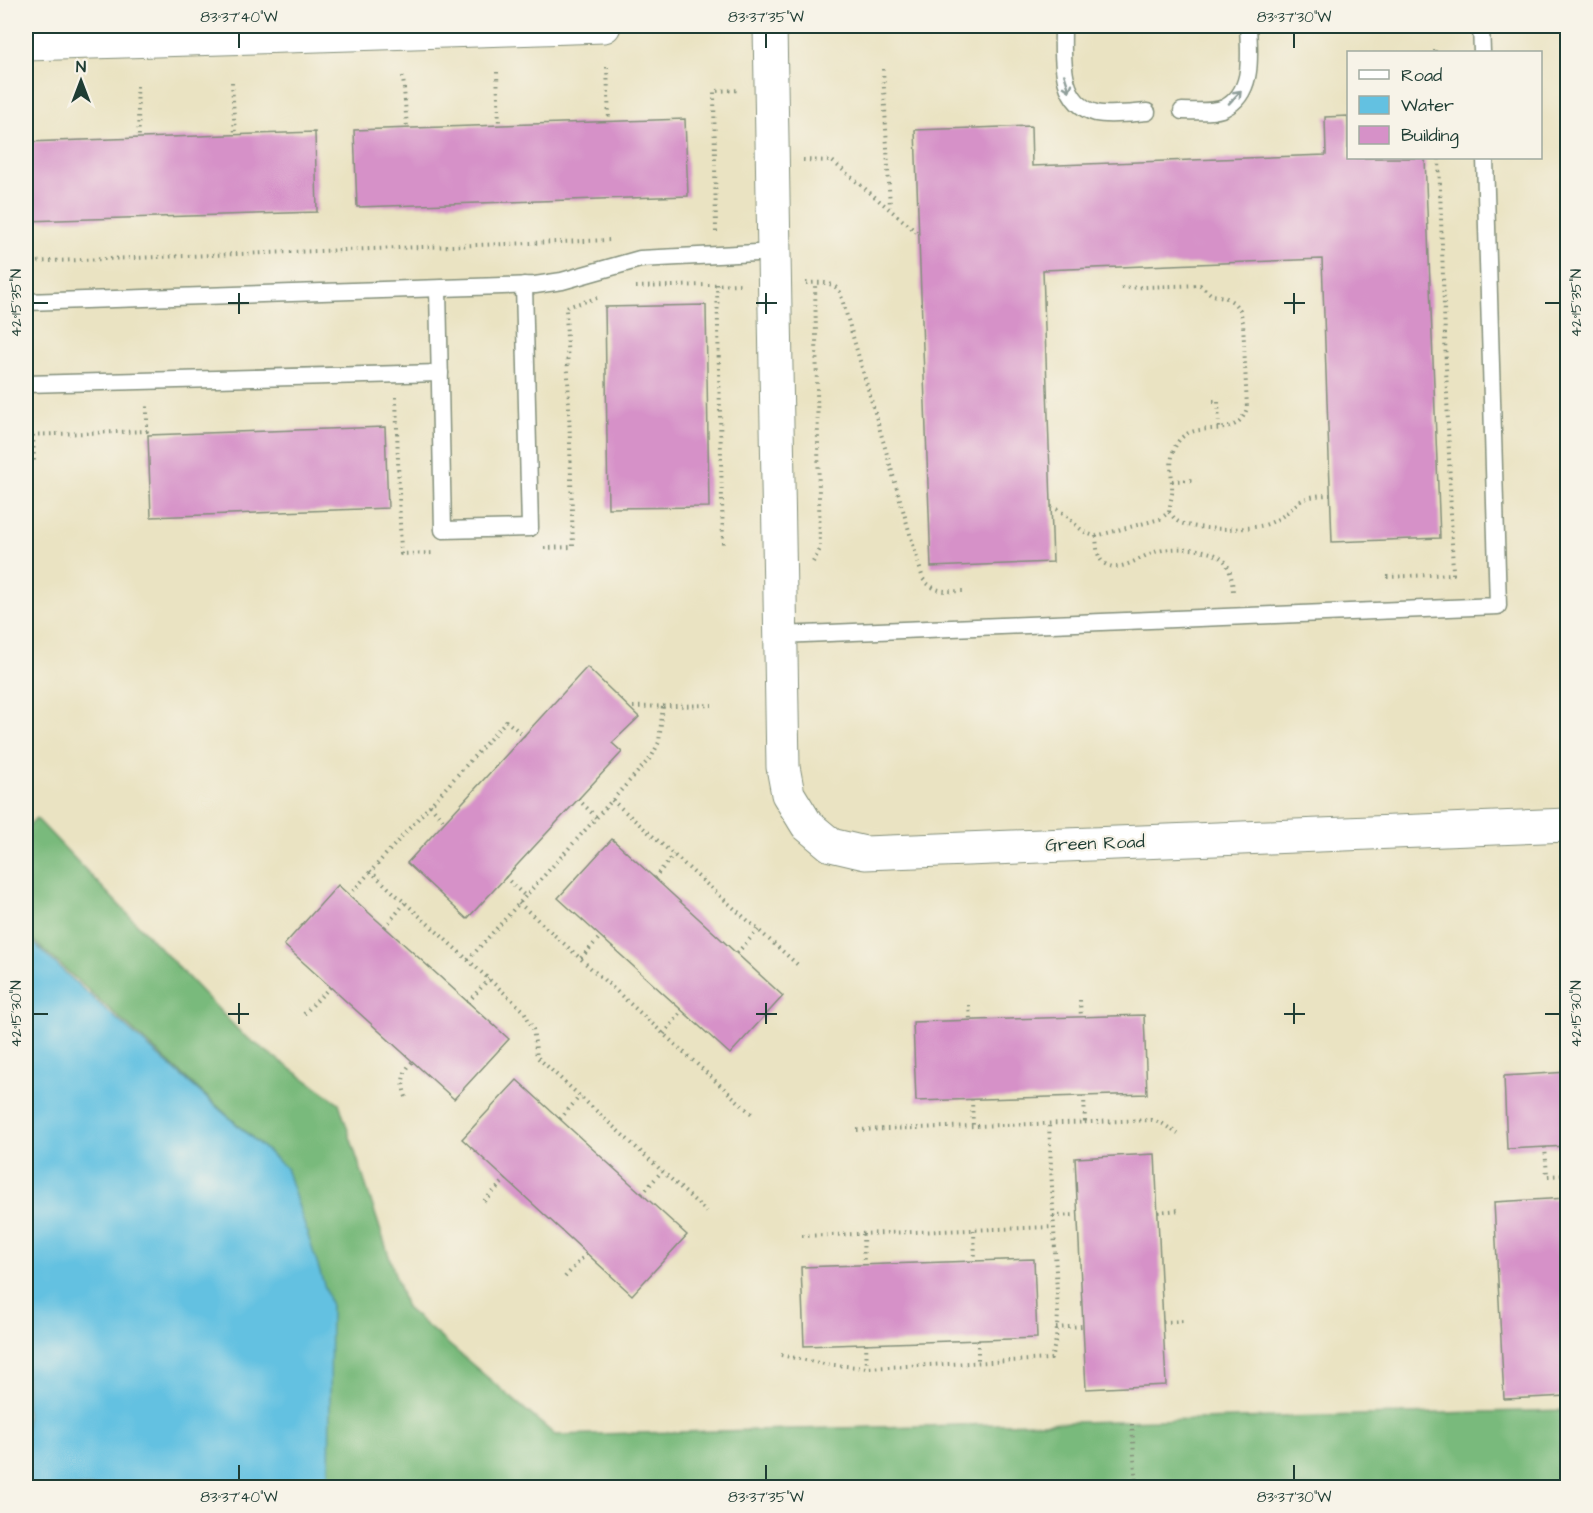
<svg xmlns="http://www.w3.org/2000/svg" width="1593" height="1513" viewBox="0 0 1593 1513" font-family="'Architects Daughter',sans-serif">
<rect width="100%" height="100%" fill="#f7f3e8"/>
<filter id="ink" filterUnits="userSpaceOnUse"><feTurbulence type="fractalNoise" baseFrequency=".0167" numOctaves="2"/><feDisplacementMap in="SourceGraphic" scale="12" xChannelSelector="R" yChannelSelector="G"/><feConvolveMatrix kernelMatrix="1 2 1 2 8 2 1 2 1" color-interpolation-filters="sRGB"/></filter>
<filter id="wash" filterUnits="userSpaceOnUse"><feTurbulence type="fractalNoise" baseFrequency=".008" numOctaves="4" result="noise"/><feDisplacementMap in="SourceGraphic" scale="24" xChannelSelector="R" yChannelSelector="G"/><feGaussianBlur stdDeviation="1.35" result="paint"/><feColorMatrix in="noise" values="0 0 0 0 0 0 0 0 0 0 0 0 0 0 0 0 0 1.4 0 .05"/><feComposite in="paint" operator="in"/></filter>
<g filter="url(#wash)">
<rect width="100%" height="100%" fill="#eae3c2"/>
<path fill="#79ba7b" stroke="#4c7c58" stroke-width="1.5" d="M36 818 242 1034 339 1103 406 1308 555 1435 1567 1410V1487H329L330 1479 286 1168 26 934V828Z"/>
<path fill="#63c1e1" stroke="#417f8a" stroke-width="1.5" d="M26 936 84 990 286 1168 331 1306 329 1487H26Z"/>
<g id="blocks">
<g fill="#d691c8">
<path d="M1348 116V158H1425L1440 538 1332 542 1322 259 1043 270 1053 562 931 567 915 130 1031 126 1032 166 1326 155 1325 117Z"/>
<path d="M685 119 688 196 357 207 354 130Z"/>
<path d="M315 132 317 212 26 221V142Z"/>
<path d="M706 305 709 507 608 508 605 307Z"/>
<path d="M385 427 388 508 151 517 148 435Z"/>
<path d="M587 667 639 717 612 743 622 752 467 919 407 863Z"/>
<path d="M612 839 783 996 730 1054 558 898Z"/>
<path d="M338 885 509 1039 454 1099 284 945Z"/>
<path d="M1144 1015 1147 1094 916 1101 913 1022Z"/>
<path d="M1568 1072V1146L1507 1149 1504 1076Z"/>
<path d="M517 1080 687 1235 632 1295 462 1139Z"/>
<path d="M1155 1154 1166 1385 1086 1389 1075 1158Z"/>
<path d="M1567 1198 1568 1396 1504 1399 1494 1202Z"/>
<path d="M1034 1259 1037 1338 804 1346 801 1267Z"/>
</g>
</g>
</g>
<g filter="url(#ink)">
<use href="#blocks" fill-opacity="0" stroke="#84907b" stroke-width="1.5"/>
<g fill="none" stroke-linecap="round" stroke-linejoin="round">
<g stroke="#84907b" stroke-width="19">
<g id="service">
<path d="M1063 26C1063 56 1058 103 1096 113 1109 116 1133 113 1147 112"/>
<path d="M1481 26 1482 52"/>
<path d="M1182 111C1194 111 1213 113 1224 108 1255 93 1249 53 1248 26"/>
<path d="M438 289 443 530 530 528 524 285"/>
<path d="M26 302 535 285 562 281 640 259 774 252"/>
<path d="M26 384 440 373"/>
<path d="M780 635 1498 606 1485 158"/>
</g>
</g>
<g stroke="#84907b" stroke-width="35">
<path id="minor" d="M770 26 783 767 788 794 807 825 831 845 865 853 1568 825"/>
</g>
<g stroke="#84907b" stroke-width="35">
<path id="tertiary" d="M26 44 604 26"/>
</g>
<g stroke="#84907b" stroke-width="4" stroke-dasharray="1.5 4.5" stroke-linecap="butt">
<path d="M1435 50V52"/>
<path d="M607 67 609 121"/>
<path d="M883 69 890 207"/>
<path d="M497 72 499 125"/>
<path d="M403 76 407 128"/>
<path d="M232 82 235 135"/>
<path d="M137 86 139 138"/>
<path d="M29 90 31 142"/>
<path d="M803 160 832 161 919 234"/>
<path d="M716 232 714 91 740 90"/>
<path d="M26 262 611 240"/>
<path d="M806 283C819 283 832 280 840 292L923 579C936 594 947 591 965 591"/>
<path d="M717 284 723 544"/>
<path d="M636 287 743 284"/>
<path d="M396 397 401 554 435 553"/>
<path d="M1213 401H1218L1219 428"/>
<path d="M26 435 147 431V404"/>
<path d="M33 435 34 462"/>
<path d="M1172 481 1196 480"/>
<path d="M1051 507C1070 512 1076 533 1096 536L1160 519 1169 512C1170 506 1171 500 1172 494 1173 478 1168 462 1175 447 1191 413 1235 446 1247 408L1243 322 1240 310 1233 302 1225 297 1212 295 1200 285 1121 288"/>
<path d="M1169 512C1172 515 1175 520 1179 522 1196 531 1253 531 1270 523 1299 510 1291 495 1331 495"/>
<path d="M1096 536C1097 546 1096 560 1107 565 1122 572 1141 556 1155 552 1172 546 1215 547 1226 563 1231 571 1233 585 1233 594"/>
<path d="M544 548 573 547 566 307 597 298"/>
<path d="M813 562 820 549 815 283"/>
<path d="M1387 577 1453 574 1439 158"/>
<path d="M633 707 712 705"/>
<path d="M578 799 596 817"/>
<path d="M612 800 799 966"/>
<path d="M430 805 445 822"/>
<path d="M370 871 524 1011 533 1029 537 1057 707 1212"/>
<path d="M505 877 525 896"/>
<path d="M654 878 674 855"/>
<path d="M353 891 506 721 525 736"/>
<path d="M519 903 752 1114"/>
<path d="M385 927 405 903"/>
<path d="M737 953 758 930"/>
<path d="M581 958 600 937"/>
<path d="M468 960 652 756 659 742 663 706"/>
<path d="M1080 1000 1081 1017"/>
<path d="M468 1002 489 979"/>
<path d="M969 1005 970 1021"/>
<path d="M304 1014 330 987"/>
<path d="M664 1034 682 1011"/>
<path d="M1084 1096 1085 1123"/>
<path d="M406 1097C401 1082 402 1073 413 1061"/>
<path d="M972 1099 973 1126"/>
<path d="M560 1119 580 1096"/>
<path d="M857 1130 1152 1120 1163 1124 1178 1134"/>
<path d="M1545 1147 1547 1176 1568 1175"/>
<path d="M642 1194 662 1171"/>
<path d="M484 1201 506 1179"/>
<path d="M1158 1212 1181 1210"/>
<path d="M1053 1216 1078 1215"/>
<path d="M974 1230 975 1261"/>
<path d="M863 1234 864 1265"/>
<path d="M802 1236 1053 1227"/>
<path d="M565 1277 587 1253"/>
<path d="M1163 1322 1185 1321"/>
<path d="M1056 1328 1082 1326"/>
<path d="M978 1340V1363"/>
<path d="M866 1343 867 1368"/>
<path d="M781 1355 824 1364 867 1368 1051 1359 1056 1340 1058 1314 1049 1124"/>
<path d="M1132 1424 1136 1488"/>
</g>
<use href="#service" stroke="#fff" stroke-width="16"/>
<use href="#minor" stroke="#fff" stroke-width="33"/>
<use href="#tertiary" stroke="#fff" stroke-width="33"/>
</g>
<defs><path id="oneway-shaft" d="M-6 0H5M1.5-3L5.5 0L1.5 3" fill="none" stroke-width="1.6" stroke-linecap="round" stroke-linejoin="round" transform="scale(1.5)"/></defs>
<g stroke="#8f9e9a">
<use href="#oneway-shaft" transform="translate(1067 83) rotate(72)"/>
<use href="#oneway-shaft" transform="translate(1235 97) rotate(-47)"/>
</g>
</g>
<path fill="none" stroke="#1f3d34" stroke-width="2" d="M239 33V48M766 33V48M1294 33V48M239 293V314M766 293V314M1294 293V314M33 303H48M228 303H249M756 303H777M1284 303H1305M1545 303H1560M239 1003V1024M766 1003V1024M1294 1003V1024M33 1014H48M228 1014H249M756 1014H777M1284 1014H1305M1545 1014H1560M239 1465V1480M766 1465V1480M1294 1465V1480"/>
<g text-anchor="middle" stroke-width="4.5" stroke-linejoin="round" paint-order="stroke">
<g font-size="18" fill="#1f3d34" stroke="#f7f3e8">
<text transform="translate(1095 843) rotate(-2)" y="6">Green Road</text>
</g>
</g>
<rect width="1593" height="1513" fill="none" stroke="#f7f3e8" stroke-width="66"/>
<rect x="1347" y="51" width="195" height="108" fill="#f7f3e8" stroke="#a1aaa0" stroke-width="1.5"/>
<rect x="1359" y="70" width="30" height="9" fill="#ffffff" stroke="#a1aaa0" stroke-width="1.5"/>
<text x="1401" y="81" font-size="18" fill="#1f3d34">Road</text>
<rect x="1359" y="96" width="30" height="18" fill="#63c1e1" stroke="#a1aaa0" stroke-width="1.5"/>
<text x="1401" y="111" font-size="18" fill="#1f3d34">Water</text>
<rect x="1359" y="126" width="30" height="18" fill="#d691c8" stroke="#a1aaa0" stroke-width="1.5"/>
<text x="1401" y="141" font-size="18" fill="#1f3d34">Building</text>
<g transform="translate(81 81)" stroke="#f7f3e8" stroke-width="4.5" paint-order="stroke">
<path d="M0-4.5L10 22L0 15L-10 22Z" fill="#1f3d34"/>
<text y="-9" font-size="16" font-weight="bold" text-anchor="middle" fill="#1f3d34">N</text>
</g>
<rect x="33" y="33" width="1527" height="1447" fill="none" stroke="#1f3d34" stroke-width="2"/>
<g font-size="15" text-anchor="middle" fill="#1f3d34">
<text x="239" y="22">83°37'40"W</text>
<text x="766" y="22">83°37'35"W</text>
<text x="1294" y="22">83°37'30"W</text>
<text transform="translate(16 303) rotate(-90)" y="5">42°15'35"N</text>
<text transform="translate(1576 303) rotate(-90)" y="5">42°15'35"N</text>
<text transform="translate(16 1014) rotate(-90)" y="5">42°15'30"N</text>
<text transform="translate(1576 1014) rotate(-90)" y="5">42°15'30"N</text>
<text x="239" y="1502">83°37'40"W</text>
<text x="766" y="1502">83°37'35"W</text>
<text x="1294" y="1502">83°37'30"W</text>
</g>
</svg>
